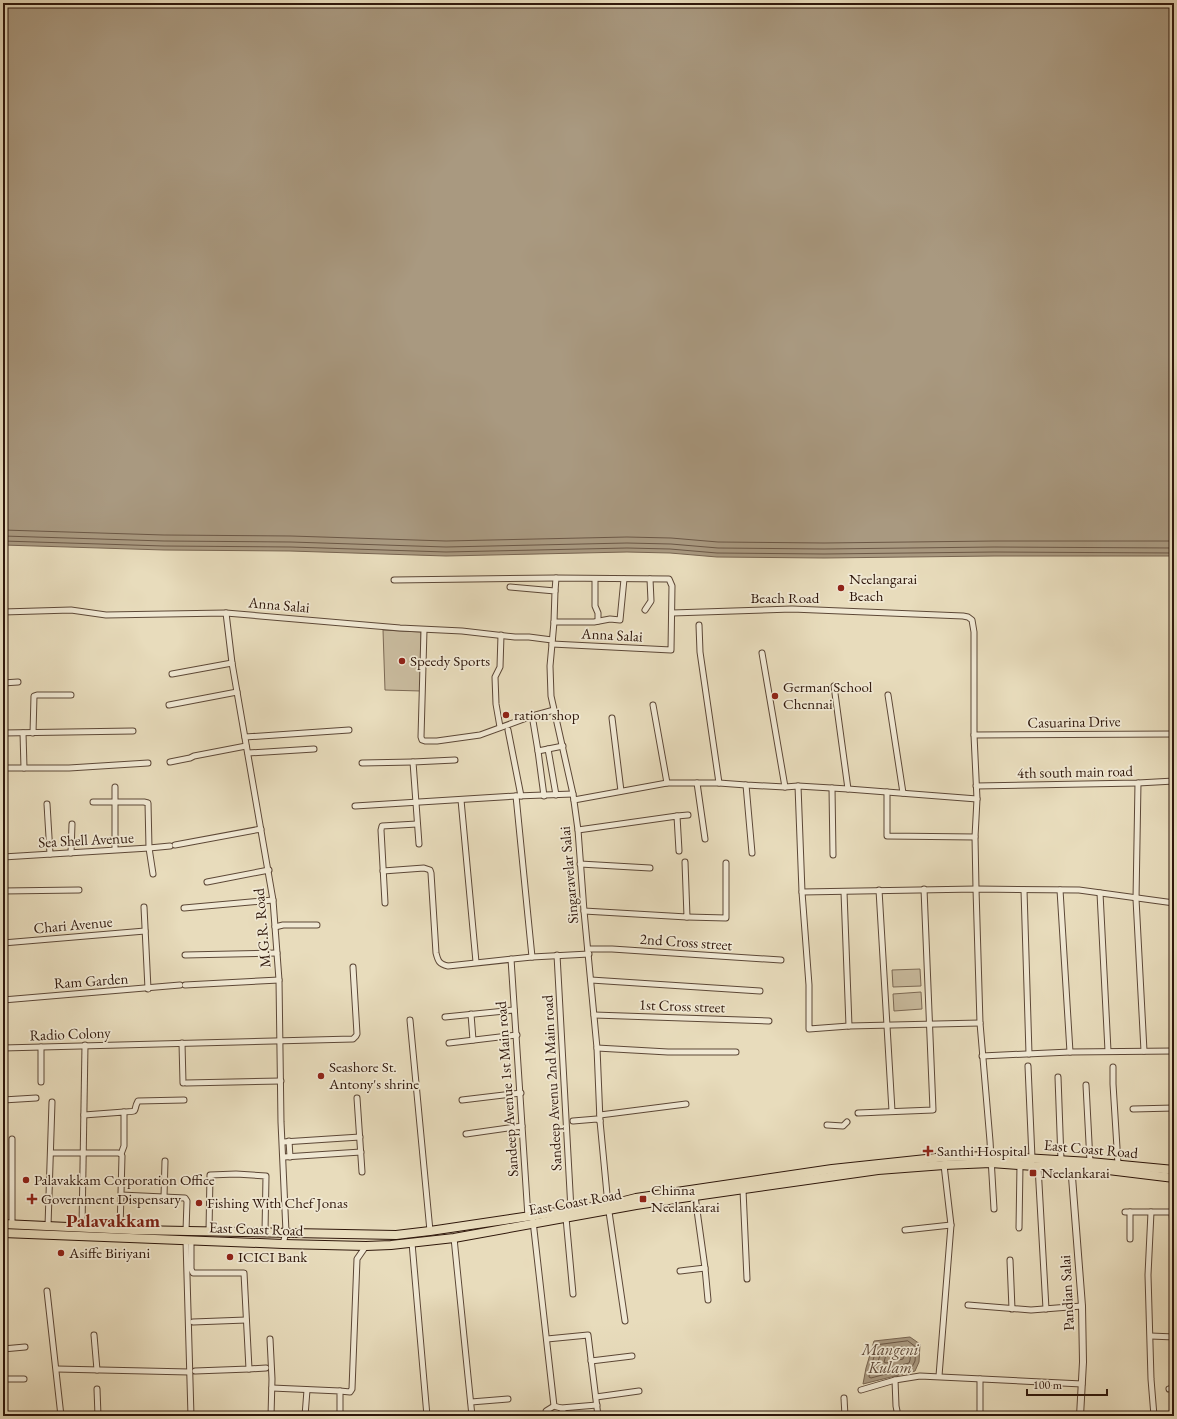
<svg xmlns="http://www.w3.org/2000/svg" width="1177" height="1419" viewBox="0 0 1177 1419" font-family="'EB Garamond',serif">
<rect width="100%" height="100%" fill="#e8dcbc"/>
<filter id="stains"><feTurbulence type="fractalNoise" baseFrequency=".005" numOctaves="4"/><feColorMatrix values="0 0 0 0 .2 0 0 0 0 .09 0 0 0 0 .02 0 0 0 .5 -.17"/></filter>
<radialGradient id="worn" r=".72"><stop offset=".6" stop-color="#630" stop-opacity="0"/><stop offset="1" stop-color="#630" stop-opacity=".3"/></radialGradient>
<g fill="#c9bb9e" stroke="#7c6954">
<path d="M383 630 421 632V691L385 690Z"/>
<path d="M920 969 921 986 893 987 892 970Z"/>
<path d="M921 992 922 1009 894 1011 893 994Z"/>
</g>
<g fill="#a99980" stroke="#786551">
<path d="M3 3H1174V556H994L824 558 717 557 670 553 627 552 446 556 290 551 164 550 3 545Z"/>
<path d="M910 1337 920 1344 919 1362 915 1371 863 1384 866 1368 874 1341Z"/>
</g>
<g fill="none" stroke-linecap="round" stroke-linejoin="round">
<g stroke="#6c5846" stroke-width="1">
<path d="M3 530 164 535 291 536 446 541 627 537 671 538 718 542 824 543 994 541H1174"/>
<path d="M3 536 164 541 291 542 446 547 627 543 671 544 718 548 824 549 994 547 1174 548"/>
<path d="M3 541 164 546 291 547 446 552 627 548 670 549 717 553 824 554 994 552 1174 553"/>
<path d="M908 1341 916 1347 915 1361 912 1367 871 1378 869 1377 870 1369 878 1345Z"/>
<path d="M906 1347 911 1350 910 1360 909 1363 877 1371H875L882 1349Z"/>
<path d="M902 1354 904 1355 903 1359 886 1363 884 1362 886 1355Z"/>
</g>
<g stroke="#5d4837" stroke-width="7">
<g id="minor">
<path d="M595 579V606L598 613V621"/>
<path d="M394 580 556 578"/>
<path d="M510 587 555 591 554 622 550 666 551 696 573 794 578 830 584 911 597 1048 600 1121 608 1205 625 1321"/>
<path d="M645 610 651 601 650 579"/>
<path d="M3 612 71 610 106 615 226 613 400 628 462 631 515 637H529L552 640"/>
<path d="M226 613 232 663 273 900 279 980 281 1122 286 1232 283 1244"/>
<path d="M672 613 792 609 963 616 968 617 972 620 974 632V735L977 799 975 837 976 889 980 1023 990 1141 994 1209"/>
<path d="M554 622H594L610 619 620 620 624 579"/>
<path d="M699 625 700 652 719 783"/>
<path d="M424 630 421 737 422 740 425 741H437L480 735 532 716 554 710"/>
<path d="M552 644 671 650 672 586 669 579 556 578 555 591"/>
<path d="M762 653 785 787"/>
<path d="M172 674 232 663"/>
<path d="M3 683 18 682"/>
<path d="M834 686 848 789"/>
<path d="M888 695 903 793"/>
<path d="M169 705 237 692"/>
<path d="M653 705 667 783"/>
<path d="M612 718 621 791"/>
<path d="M533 721 538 751 563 746"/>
<path d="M500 727 496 704 495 677 500 667 501 635"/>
<path d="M508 730 521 796"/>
<path d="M3 733 133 731"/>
<path d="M23 733 24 768"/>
<path d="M33 733 34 696 37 695H71"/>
<path d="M974 735 1174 734"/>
<path d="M245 737 349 730"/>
<path d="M548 749 556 795"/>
<path d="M538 751 544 796"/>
<path d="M248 753 314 749"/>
<path d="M170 762 190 758 194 756 246 746"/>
<path d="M362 763 413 762"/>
<path d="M3 768H69L148 763"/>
<path d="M697 783 705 839"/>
<path d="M1138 783 1136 899 1144 1051"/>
<path d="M746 785 752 853"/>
<path d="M798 786 802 892 809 985V1029L849 1026 980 1023"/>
<path d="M976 786 1138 783 1174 781"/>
<path d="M832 788 833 855"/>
<path d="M887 792V836L975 837"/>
<path d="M516 796 532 957"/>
<path d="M461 800 476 962"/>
<path d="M574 800 667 783H719L746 785 785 787 798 786 848 789 977 799"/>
<path d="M93 802H115V787"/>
<path d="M47 804 50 854"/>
<path d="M355 806 516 796 573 794"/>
<path d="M677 816 688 815"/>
<path d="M578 830 677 816 679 851"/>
<path d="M419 844 413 762 455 760"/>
<path d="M175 845 261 829"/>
<path d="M71 853 72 824"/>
<path d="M3 857 149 848 148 803 144 802H115V850"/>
<path d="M580 864 650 868"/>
<path d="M383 871 424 868 430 870 431 873 436 953C438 961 439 964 448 966L532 957 589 954"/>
<path d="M153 874 149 848 170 846"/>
<path d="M207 882 269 870"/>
<path d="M879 890 892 1111"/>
<path d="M1024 890 1029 1054"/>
<path d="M1060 890 1070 1052"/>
<path d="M3 891 79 890"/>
<path d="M802 892 976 889 1079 890 1174 903"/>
<path d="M844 892 849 1026"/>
<path d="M1100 893 1108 1051"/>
<path d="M385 903 381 830 382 826 417 824"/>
<path d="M144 907 148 989"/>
<path d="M184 908 273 900"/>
<path d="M584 911 687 917 685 862"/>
<path d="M687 917 726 918V863"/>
<path d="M275 927 283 925H317"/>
<path d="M3 943 145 931"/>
<path d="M588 949H612L781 960"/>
<path d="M185 955 277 953"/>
<path d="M557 955 571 1210"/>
<path d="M511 959 528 1217"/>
<path d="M591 980 760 991"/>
<path d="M185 985 279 980"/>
<path d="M3 1000 180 985"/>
<path d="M471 1014 473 1040"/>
<path d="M594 1015 769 1021"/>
<path d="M445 1017 514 1010"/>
<path d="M410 1020 430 1231"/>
<path d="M182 1043 183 1083"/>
<path d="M449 1043 517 1035"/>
<path d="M3 1048 353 1039 356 1036 357 1034 353 967"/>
<path d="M597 1048 668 1052H736"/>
<path d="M982 1056 1070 1052 1174 1051"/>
<path d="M1028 1066 1032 1158"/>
<path d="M1113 1067V1084L1118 1164"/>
<path d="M1058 1077 1061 1160"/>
<path d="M41 1082V1047"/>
<path d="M186 1083 281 1081"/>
<path d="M1086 1085 1090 1162"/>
<path d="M357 1098 362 1172"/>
<path d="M3 1100 36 1098"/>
<path d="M462 1100 521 1093"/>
<path d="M1133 1109 1174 1108"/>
<path d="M124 1112C140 1111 132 1112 138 1101L184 1100"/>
<path d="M858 1113 933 1110 924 889"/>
<path d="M84 1115 124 1112V1146L121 1154 122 1156 120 1230"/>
<path d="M600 1115 686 1104"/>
<path d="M573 1121 597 1119 600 1121"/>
<path d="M827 1125 843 1126 847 1122"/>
<path d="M466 1134 522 1126"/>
<path d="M289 1141 290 1157"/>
<path d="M283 1142 360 1137"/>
<path d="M51 1153H118L121 1154"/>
<path d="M284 1157 361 1152"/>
<path d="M1038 1166 1046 1309"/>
<path d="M743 1190 747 1279"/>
<path d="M121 1195 185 1198 187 1201 186 1231"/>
<path d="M164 1197 165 1161"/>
<path d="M1125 1212H1174"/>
<path d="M1130 1212V1239"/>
<path d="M1151 1212 1148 1275 1151 1379 1154 1416"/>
<path d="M1172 1212 1174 1246"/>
<path d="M566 1218 573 1294"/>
<path d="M533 1221 554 1406 561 1408 566 1416"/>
<path d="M12 1225V1139"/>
<path d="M48 1226 52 1102"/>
<path d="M82 1227 85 1045"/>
<path d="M1019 1228 1020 1165"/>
<path d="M905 1230 951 1225"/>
<path d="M209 1231 210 1175 236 1174 266 1176 265 1232"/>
<path d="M454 1238 472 1416"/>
<path d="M186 1241 191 1416"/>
<path d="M191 1242V1269L193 1273H244L249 1369 195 1371"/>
<path d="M412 1243 427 1416"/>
<path d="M1010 1260 1012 1309"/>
<path d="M705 1268 708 1300"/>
<path d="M680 1271 705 1268 695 1196"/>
<path d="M47 1291 61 1416"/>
<path d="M968 1305 1031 1310 1082 1306"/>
<path d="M193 1322 246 1320"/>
<path d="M94 1335 97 1370"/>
<path d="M1151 1336 1174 1337"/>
<path d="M270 1339 272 1379 271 1416"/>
<path d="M547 1339 588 1335 598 1416"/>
<path d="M3 1349 25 1347"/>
<path d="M591 1361 632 1356"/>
<path d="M57 1369 189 1372"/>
<path d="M249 1369 266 1368"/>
<path d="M939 1376 951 1225 944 1165"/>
<path d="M3 1379H24"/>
<path d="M895 1380 896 1406 898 1416"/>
<path d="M272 1388 340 1391V1416"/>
<path d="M97 1389 98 1416"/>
<path d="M1169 1389 1174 1388"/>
<path d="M861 1390 895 1380 920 1376 1082 1384"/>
<path d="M340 1391 350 1392 352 1389 357 1259 366 1246"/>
<path d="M596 1397 639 1391"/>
<path d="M844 1398 845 1416"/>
<path d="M471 1402 508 1399"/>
<path d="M561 1408 597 1405"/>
<path d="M305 1416 307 1390"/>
<path d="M546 1416V1411L554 1406"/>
<path d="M980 1416V1379"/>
</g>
</g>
<g stroke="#5d4837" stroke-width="8">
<path id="tertiary" d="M1071 1164 1082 1306 1083 1362 1080 1416"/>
</g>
<g stroke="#2f170b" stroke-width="10">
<g id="primary">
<path d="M3 1224 133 1230 396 1235 430 1231 571 1210 608 1205 636 1198 832 1169 945 1157 991 1156 1090 1162 1174 1170"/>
<path d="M3 1233 283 1244 366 1246 391 1245 454 1238 636 1205 695 1196 878 1170 944 1165 991 1163 1034 1166 1100 1169 1174 1178"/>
</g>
</g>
<use href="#minor" stroke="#f0e8d3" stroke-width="5"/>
<use href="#tertiary" stroke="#f0e8d3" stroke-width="6"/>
<use href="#primary" stroke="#e8dcbc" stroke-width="8"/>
</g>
<g fill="#8f2418" stroke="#f0e8d3" stroke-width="1.5">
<circle cx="841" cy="588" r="4"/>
<circle cx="402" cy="661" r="4"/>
<circle cx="775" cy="696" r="4"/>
<circle cx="506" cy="715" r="4"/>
<circle cx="321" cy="1076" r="4"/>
<path d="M926 1145h4v4h4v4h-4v4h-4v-4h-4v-4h4z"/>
<rect x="1029" y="1169" width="8" height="8" rx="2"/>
<circle cx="26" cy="1180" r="4"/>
<path d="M30 1193h4v4h4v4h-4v4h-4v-4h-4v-4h4z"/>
<rect x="639" y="1195" width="8" height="8" rx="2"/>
<circle cx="199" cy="1203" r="4"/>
<circle cx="61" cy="1253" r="4"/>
<circle cx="230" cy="1257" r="4"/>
</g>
<g text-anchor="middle" stroke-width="3.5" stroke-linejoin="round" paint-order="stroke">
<g font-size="15" fill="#2f170b" stroke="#f0e8d3" text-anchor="start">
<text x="849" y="584">Neelangarai<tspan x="849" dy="17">Beach</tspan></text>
<text x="410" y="666">Speedy Sports</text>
<text x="783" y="692">German School<tspan x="783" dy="17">Chennai</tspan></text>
<text x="514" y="720">ration shop</text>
<text x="329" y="1072">Seashore St.<tspan x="329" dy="17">Antony's shrine</tspan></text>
<text x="937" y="1156">Santhi Hospital</text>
<text x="1041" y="1178">Neelankarai</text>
<text x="34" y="1185">Palavakkam Corporation Office</text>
<text x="651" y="1195">Chinna<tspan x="651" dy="17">Neelankarai</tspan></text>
<text x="41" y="1204">Government Dispensary</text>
<text x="207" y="1208">Fishing With Chef Jonas</text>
<text x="69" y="1258">Asiffe Biriyani</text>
<text x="238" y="1262">ICICI Bank</text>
</g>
<g font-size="15" fill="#2f170b" stroke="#f0e8d3">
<text x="785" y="603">Beach Road</text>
<text transform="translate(279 605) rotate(5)" y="5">Anna Salai</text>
<text transform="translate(612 635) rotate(3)" y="5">Anna Salai</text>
<text transform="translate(1074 722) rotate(-1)" y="5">Casuarina Drive</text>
<text transform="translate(1075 772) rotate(-1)" y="5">4th south main road</text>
<text transform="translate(86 840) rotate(-3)" y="5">Sea Shell Avenue</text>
<text transform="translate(569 875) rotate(-95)" y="5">Singaravelar Salai</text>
<text transform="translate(73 925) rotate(-5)" y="5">Chari Avenue</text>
<text transform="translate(262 928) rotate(-95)" y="5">M.G.R. Road</text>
<text transform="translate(686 942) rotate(4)" y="5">2nd Cross street</text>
<text transform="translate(91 981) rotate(-4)" y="5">Ram Garden</text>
<text transform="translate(682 1006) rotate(2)" y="5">1st Cross street</text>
<text transform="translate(70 1034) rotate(-2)" y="5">Radio Colony</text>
<text transform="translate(552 1083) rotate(-93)" y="5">Sandeep Avenu 2nd Main road</text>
<text transform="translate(507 1089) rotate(-94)" y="5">Sandeep Avenue 1st Main road</text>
<text transform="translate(1091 1149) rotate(5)" y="5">East Coast Road</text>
<text transform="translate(575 1202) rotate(-10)" y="5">East Coast Road</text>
<text transform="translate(256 1229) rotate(2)" y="5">East Coast Road</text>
<text transform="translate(1067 1293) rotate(-93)" y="5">Pandian Salai</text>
</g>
<g font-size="16" font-style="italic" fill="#604b3a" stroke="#f0e8d3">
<text x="890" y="1355">Mangeni<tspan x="890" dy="18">Kulam</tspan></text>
</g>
<g font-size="19" font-weight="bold" fill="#7a1f14" stroke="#f0e8d3">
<text x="113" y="1227">Palavakkam</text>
</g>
</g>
<rect width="1177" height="1419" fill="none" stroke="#e8dcbc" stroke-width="16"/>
<rect x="4" y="4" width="1169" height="1411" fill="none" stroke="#2f170b" stroke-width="2"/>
<rect x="8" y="8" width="1161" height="1403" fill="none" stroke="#2f170b"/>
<path d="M1027 1389v6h80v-6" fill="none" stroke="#2f170b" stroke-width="2"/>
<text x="1033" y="1389" font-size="12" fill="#2f170b" stroke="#f0e8d3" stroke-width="3" paint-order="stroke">100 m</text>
<rect width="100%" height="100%" filter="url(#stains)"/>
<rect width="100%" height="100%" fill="url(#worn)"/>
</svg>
